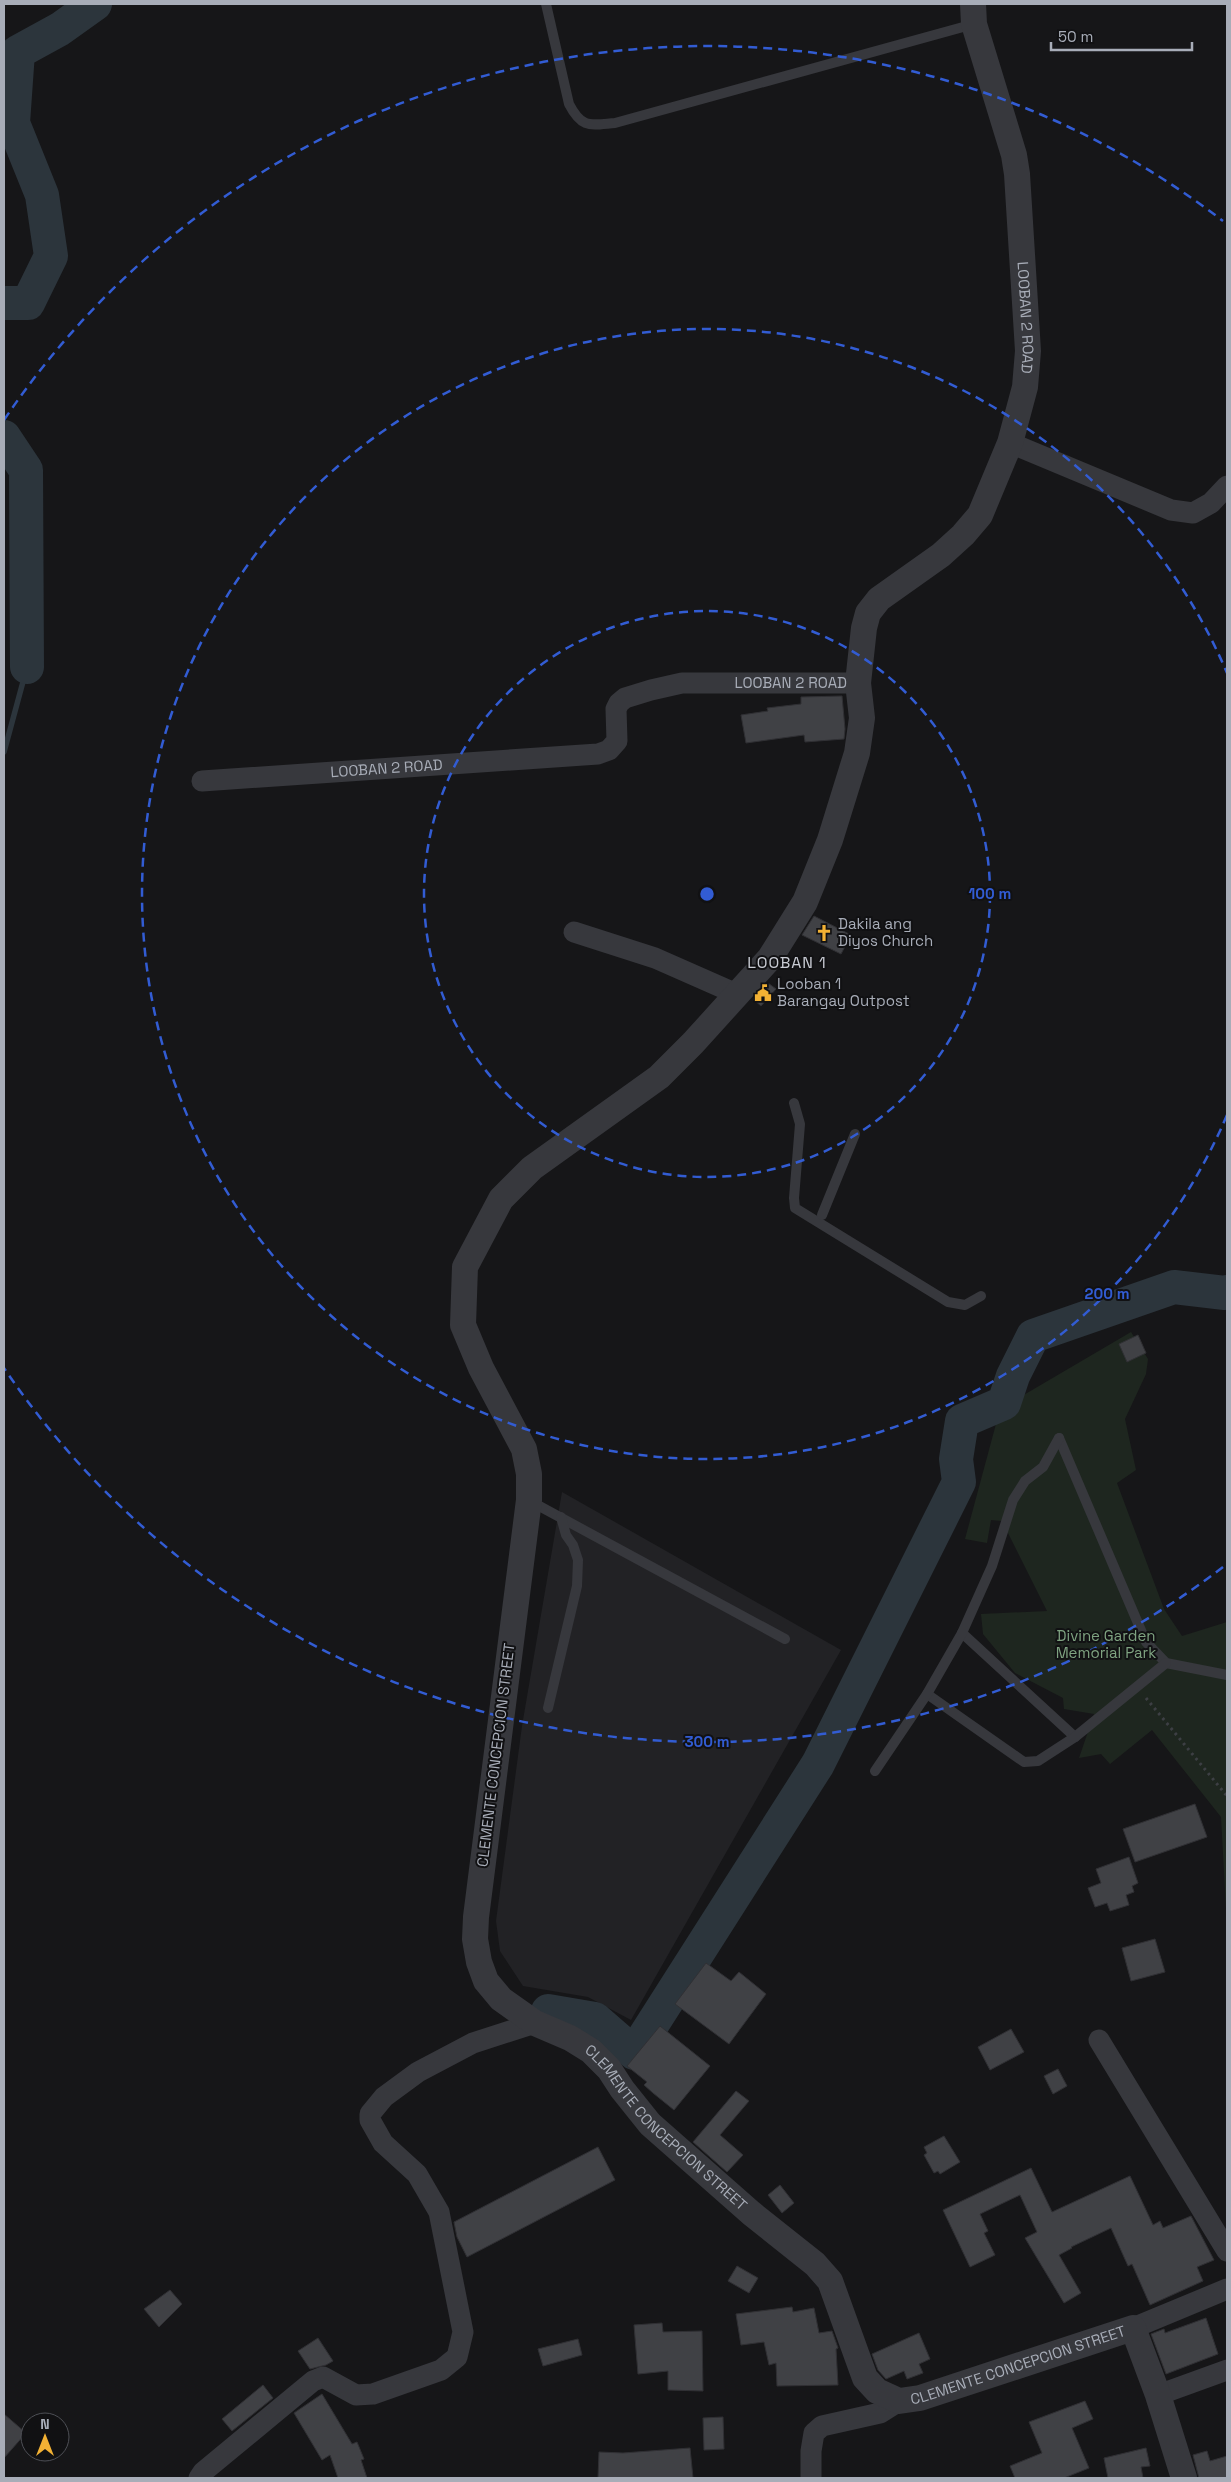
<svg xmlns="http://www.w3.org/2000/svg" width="1231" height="2482" viewBox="0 0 1231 2482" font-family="'Space Grotesk',sans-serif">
<rect width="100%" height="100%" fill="#161618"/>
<path fill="#222225" d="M562 1492 841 1650 631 2020 588 1997 523 1986 500 1951 496 1921 522 1726Z"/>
<path fill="#1e261f" d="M1131 1332 1148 1359 1146 1374 1125 1419 1136 1470 1117 1483 1164 1609 1182 1636 1227 1622V1927L1221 1817 1152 1730 1110 1764 1101 1754 1079 1758 1094 1714 1064 1709 1063 1698 1015 1673 983 1634 981 1614 1047 1611 1002 1521 991 1520 987 1543 965 1539 1000 1409Z"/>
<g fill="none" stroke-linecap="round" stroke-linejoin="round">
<path stroke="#2c353c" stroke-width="5.5" d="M4 752 27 667"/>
<g stroke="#2c353c" stroke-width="34">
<path d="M4 303H28L51 256 42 195 13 123 18 52 60 29 95 4"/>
<path d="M4 437 26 470 27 667"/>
<path d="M548 2011 595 2019 634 2053 818 1764 959 1482 956 1459 962 1421 1004 1403 1013 1376 1033 1336 1174 1287 1225 1293 1227 1292"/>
</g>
</g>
<g fill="#404145" stroke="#303034">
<path d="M842 696 845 729 844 739 805 742 804 735 746 743 741 715 768 711 767 708 801 704V697Z"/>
<path d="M814 916 851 935 841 954 802 935Z"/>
<path d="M768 983 776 989 761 1006 753 999Z"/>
<path d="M1138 1335 1146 1353 1127 1362 1119 1344Z"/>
<path d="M1195 1804 1207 1837 1135 1862 1123 1829Z"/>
<path d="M1129 1857 1138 1883 1132 1886 1134 1892 1126 1895 1129 1905 1110 1911 1107 1903 1095 1907 1088 1888 1101 1883 1096 1869Z"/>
<path d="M1155 1939 1165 1972 1131 1981 1122 1948Z"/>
<path d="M706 1963 731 1981 739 1972 766 1994 729 2044 675 2004Z"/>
<path d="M660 2026 710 2066 674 2110 653 2093 644 2085 647 2082 627 2066Z"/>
<path d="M1011 2029 1024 2052 990 2070 978 2047Z"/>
<path d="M1058 2069 1067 2086 1053 2094 1044 2076Z"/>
<path d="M736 2091 749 2101 720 2135 743 2155 727 2172 693 2142Z"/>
<path d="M944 2136 960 2162 940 2174 938 2171 934 2173 924 2155 927 2153 924 2147Z"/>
<path d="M598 2147 615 2180 467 2257 457 2237 454 2222Z"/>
<path d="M1031 2168 1052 2212 1130 2176 1153 2225 1160 2221 1163 2228 1191 2216 1214 2260 1197 2267 1203 2281 1150 2305 1132 2264 1128 2266 1111 2228 1071 2247 1072 2248 1059 2255 1081 2293 1064 2303 1025 2238 1037 2232 1020 2195 980 2214 988 2231 984 2233 995 2255 970 2267 943 2210Z"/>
<path d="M780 2185 794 2203 782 2213 768 2195Z"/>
<path d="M737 2266 758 2278 749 2293 728 2281Z"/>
<path d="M170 2290 182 2304 159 2327 144 2309Z"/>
<path d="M792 2307 793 2312 814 2308 819 2333 832 2331 838 2348 836 2349 838 2385 777 2386 776 2363 769 2365 764 2342 741 2345 736 2314Z"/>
<path d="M1206 2318 1218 2354 1166 2374 1151 2334 1164 2329 1165 2333Z"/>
<path d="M662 2323 663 2332 702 2331 703 2391 668 2390V2371L638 2374 634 2325Z"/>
<path d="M919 2333 930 2359 919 2364 923 2373 907 2379 904 2371 886 2379 878 2370 872 2354Z"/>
<path d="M318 2338 333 2361 326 2365 310 2369 298 2351Z"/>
<path d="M578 2339 582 2355 543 2366 538 2349Z"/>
<path d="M263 2385 273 2398 232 2431 222 2419Z"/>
<path d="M322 2394 352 2444 357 2442 364 2459 361 2460 367 2478H338L330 2455 322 2460 294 2413Z"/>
<path d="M1085 2401 1093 2419 1072 2428 1089 2468 1064 2478H1015L1010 2466 1042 2453 1029 2422Z"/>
<path d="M4 2414 26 2433 4 2458Z"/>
<path d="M723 2417 724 2449 704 2450 703 2418Z"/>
<path d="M690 2448 693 2478H598L599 2452 623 2453Z"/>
<path d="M1146 2448 1150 2466 1141 2467 1143 2478H1108L1104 2458Z"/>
<path d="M1207 2451 1210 2461 1227 2456V2478H1199L1193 2455Z"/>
</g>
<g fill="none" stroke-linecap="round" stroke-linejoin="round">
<path stroke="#3d3f44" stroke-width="3" stroke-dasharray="2.5 4" stroke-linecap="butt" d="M1146 1698 1227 1796"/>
<g stroke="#37383d" stroke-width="10">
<path d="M546 4 569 104C582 129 590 125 615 123L974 24"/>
<path d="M794 1103 800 1124 794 1198 795 1208 948 1302 965 1305 981 1296"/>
<path d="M822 1215 855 1134"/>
<path d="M1059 1438 1146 1642 1166 1663 1227 1675"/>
<path d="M530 1501 785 1639"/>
<path d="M962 1633 1075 1737"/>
<path d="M927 1694 1024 1762 1038 1761 1075 1737 1166 1663"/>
<path d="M548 1708 577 1586 578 1560 573 1545 566 1535 561 1517"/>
<path d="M875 1771 927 1694 962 1633 992 1566 1013 1500 1025 1481 1043 1467 1059 1438"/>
</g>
<g stroke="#37383d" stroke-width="21">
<path d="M1010 443 1171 510 1193 513 1211 503 1227 486"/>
<path id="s1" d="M202 781 598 754 609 750 617 741 616 709 619 703 625 698 651 690 682 683H858"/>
<path d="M574 932 655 958 739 995"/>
<path d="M1099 2040 1227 2251"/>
<path d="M1133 2328 1227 2289"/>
<path d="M1158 2395 1227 2370"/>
<path d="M199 2478 203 2472 313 2381 323 2377 356 2395 373 2394 441 2370 457 2357 463 2332 439 2212 417 2174 383 2143 370 2120V2114L384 2097 418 2072 473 2043 535 2023"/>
<path d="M811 2478V2451L814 2433 822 2426 880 2413 899 2401"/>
</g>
<path stroke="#37383d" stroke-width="26" id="s2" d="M973 4 974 24 1014 155 1017 174 1028 351 1025 387 1010 443 980 515 963 535 941 555 879 599 868 613 864 628 858 683 862 718 857 753 830 840 805 902 770 958 693 1043 659 1077 532 1168 501 1199 465 1267 463 1325 481 1368 524 1449 529 1474V1500L476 1917 475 1939 479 1962 486 1981 501 1999 535 2023 570 2038 591 2051 609 2069 622 2089 650 2124 751 2213 815 2264 830 2281 865 2378 877 2391 899 2401 920 2398 1133 2328 1158 2395 1184 2478"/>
</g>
<g fill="none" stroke="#325cd3" stroke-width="2.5" stroke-dasharray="9 6">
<circle cx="707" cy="894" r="283"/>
<path d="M1227 1115A565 565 0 1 1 1227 673"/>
<path d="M1223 1567A848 848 0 0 1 4 1368M4 420A848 848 0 0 1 1223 221"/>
</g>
<defs>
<g id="church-bare" transform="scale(1.35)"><path d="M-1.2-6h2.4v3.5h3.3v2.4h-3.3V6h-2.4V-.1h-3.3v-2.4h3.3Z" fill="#f2b134" stroke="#111113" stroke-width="2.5" paint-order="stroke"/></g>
<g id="civic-bare" transform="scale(1.35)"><path d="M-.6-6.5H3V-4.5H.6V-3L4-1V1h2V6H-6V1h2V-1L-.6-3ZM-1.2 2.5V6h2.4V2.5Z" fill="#f2b134" stroke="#111113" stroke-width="2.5" paint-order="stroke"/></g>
</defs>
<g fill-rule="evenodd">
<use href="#church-bare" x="824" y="933"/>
<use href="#civic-bare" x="763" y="993"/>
</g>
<g text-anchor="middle" stroke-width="4" stroke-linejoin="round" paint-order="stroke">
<g font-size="15" fill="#a8adb8" stroke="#111113">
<text dy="5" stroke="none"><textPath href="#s2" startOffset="320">LOOBAN 2 ROAD</textPath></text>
<text dy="5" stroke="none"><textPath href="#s1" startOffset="635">LOOBAN 2 ROAD</textPath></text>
<text dy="5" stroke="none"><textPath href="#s1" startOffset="185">LOOBAN 2 ROAD</textPath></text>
<text transform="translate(496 1755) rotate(-83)" y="5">CLEMENTE CONCEPCION STREET</text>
<text dy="5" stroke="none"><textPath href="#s2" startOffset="2450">CLEMENTE CONCEPCION STREET</textPath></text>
<text dy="5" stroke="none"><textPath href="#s2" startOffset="2945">CLEMENTE CONCEPCION STREET</textPath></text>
</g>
<g font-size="15" fill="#a8adb8" stroke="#111113" text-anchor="start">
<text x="838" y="929">Dakila ang<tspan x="838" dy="17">Diyos Church</tspan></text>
<text x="777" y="989">Looban 1<tspan x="777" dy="17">Barangay Outpost</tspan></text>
</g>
<g font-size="15" fill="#7fa381" stroke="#111113">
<text x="1106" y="1641">Divine Garden<tspan x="1106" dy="17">Memorial Park</tspan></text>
</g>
<g font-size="16" letter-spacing="1" fill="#c9ccd4" stroke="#111113">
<text x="787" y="968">LOOBAN 1</text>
</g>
</g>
<circle cx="707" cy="894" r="8" fill="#325cd3" stroke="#111113" stroke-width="2.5"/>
<g font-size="15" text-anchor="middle" font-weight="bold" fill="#325cd3" stroke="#111113" stroke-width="4" stroke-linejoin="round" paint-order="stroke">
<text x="990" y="899">100 m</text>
<text x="1107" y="1299">200 m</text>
<text x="707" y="1747">300 m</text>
</g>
<rect width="1231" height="2482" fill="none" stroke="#a8adb8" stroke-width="10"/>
<g transform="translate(45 2437)"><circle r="24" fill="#111113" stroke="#4d4f55"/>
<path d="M0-4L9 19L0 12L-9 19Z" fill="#f2b134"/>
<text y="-8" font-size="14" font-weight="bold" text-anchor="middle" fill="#a8adb8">N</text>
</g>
<path d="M1051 42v8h141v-8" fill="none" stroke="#a8adb8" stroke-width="2.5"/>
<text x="1058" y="42" font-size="15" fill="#a8adb8" stroke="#111113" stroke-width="4" paint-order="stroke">50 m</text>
</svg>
